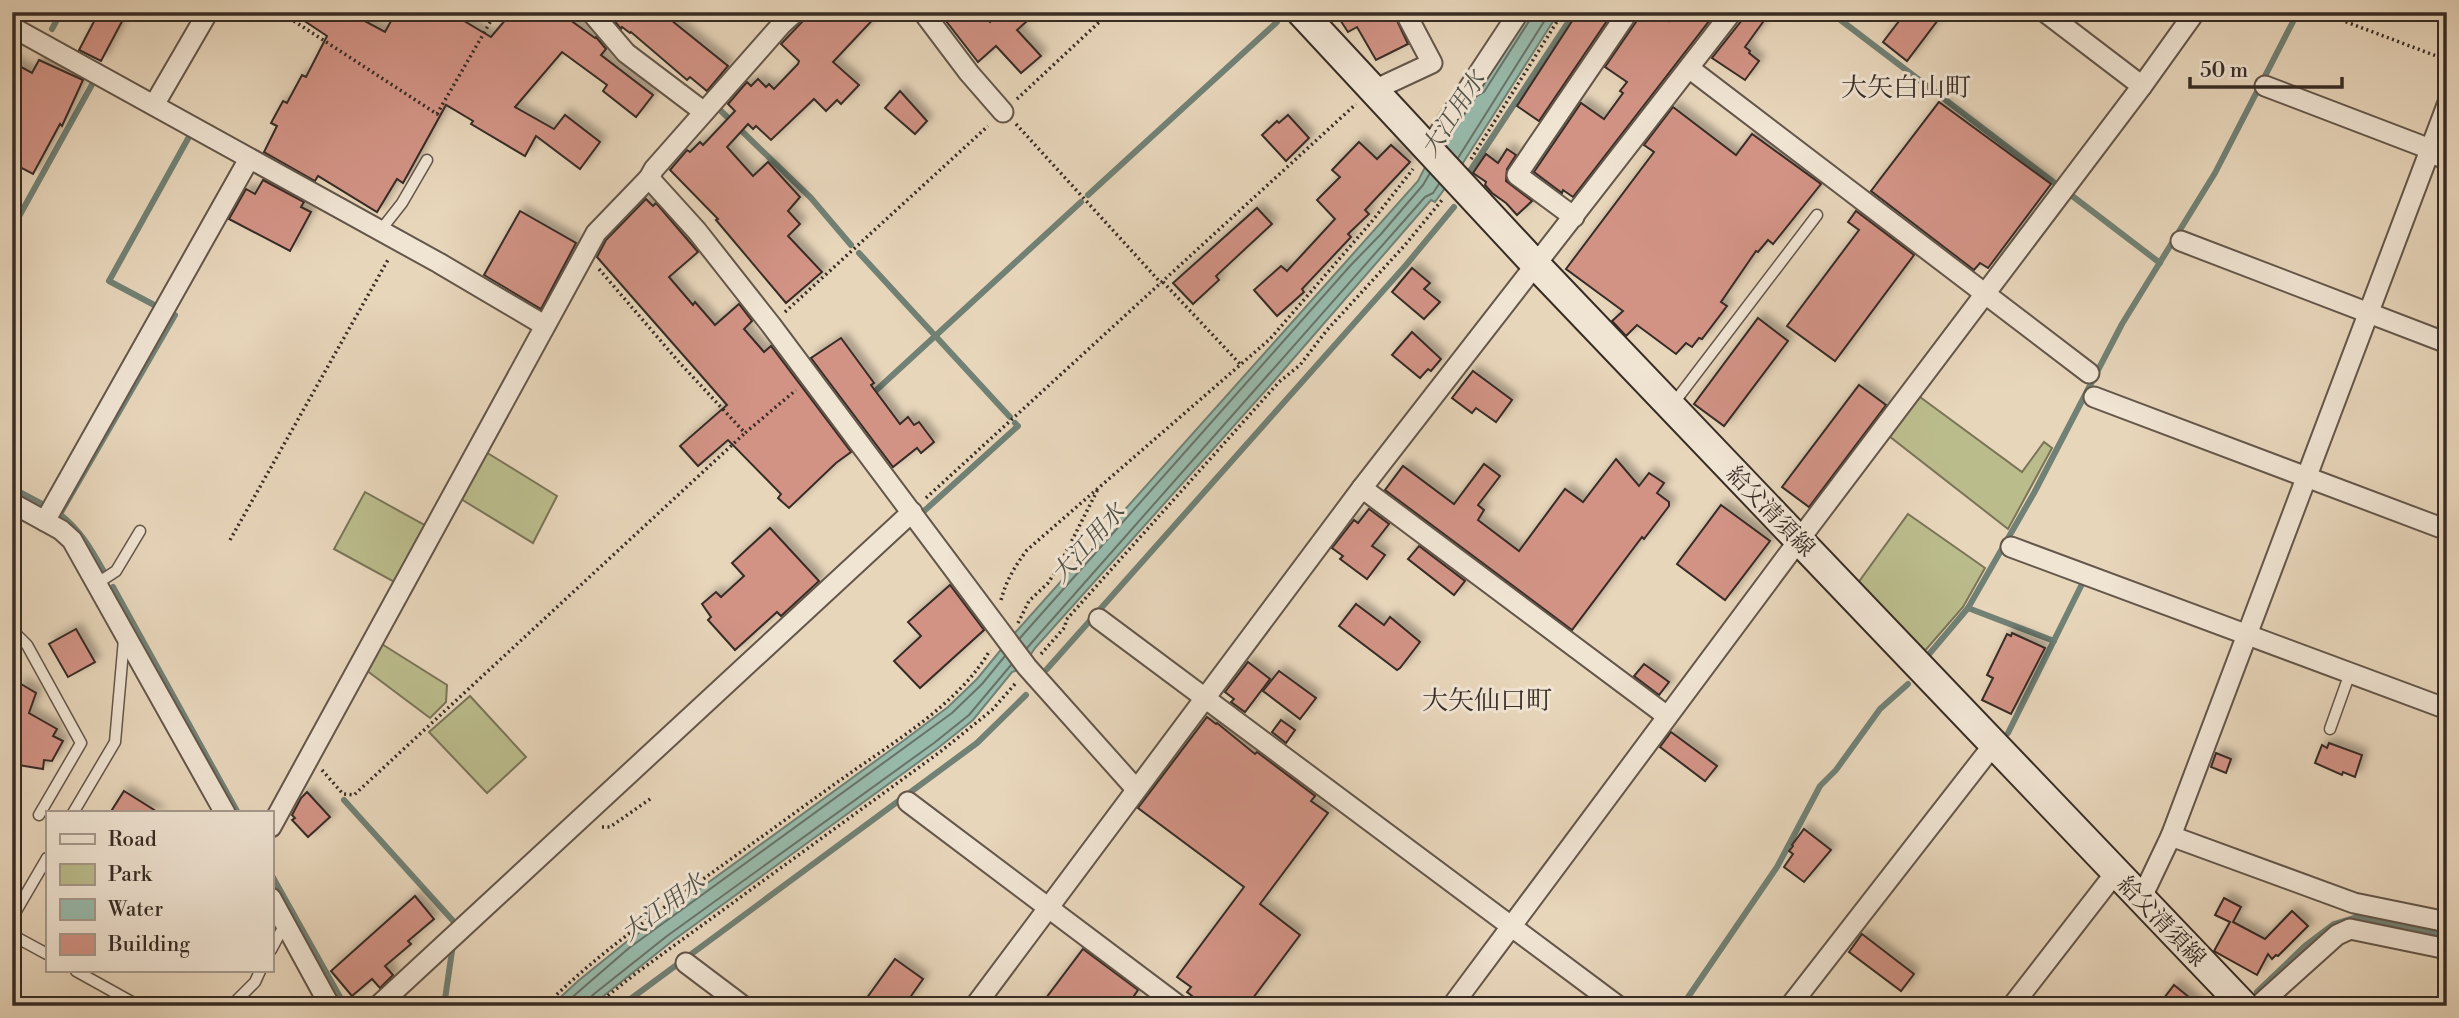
<svg xmlns="http://www.w3.org/2000/svg" width="2459" height="1018" viewBox="0 0 2459 1018" font-family="'Libre Bodoni','Noto Serif JP',serif">
<defs>
<filter id="shadow"><feDropShadow dx="5.5" dy="-5.5" stdDeviation="3.5" flood-color="#0004"/></filter>
</defs>
<rect width="100%" height="100%" fill="#e8d6bb"/>
<filter id="stains"><feTurbulence type="fractalNoise" baseFrequency=".00286" numOctaves="4"/><feColorMatrix values="0 0 0 0 .2 0 0 0 0 .09 0 0 0 0 .02 0 0 0 .5 -.17"/></filter>
<radialGradient id="worn" r=".72"><stop offset=".6" stop-color="#630" stop-opacity="0"/><stop offset="1" stop-color="#630" stop-opacity=".3"/></radialGradient>
<g fill="#bbbc8c" stroke="#797458" stroke-width="2">
<path d="M1920 397 2022 472 2044 442 2052 448 2008 529 1889 436Z"/>
<path d="M481 449 557 496 533 543 456 496Z"/>
<path d="M365 492 428 527 398 584 334 549Z"/>
<path d="M1908 514 1985 568 1963 607 1923 653 1858 583Z"/>
<path d="M377 641 447 685 446 702 430 718 362 667Z"/>
<path d="M470 696 526 757 487 793 429 732Z"/>
</g>
<path fill="#98baab" stroke="#718175" stroke-width="2" d="M1527 12H1559L1461 166 1435 202 1431 200 1274 381 1035 648 1021 669 1012 672 973 720 938 748 671 942 591 1006H551L578 981 625 943 903 741 948 707 977 679 1013 635 1418 181 1438 142Z"/>
<g fill="none" stroke-linecap="round" stroke-linejoin="round">
<g stroke="#687368" stroke-width="2">
<path d="M1477 96 1484 92 1531 18 1532 12"/>
<path d="M1458 158 1550 12"/>
<path d="M1020 638 1350 266 1381 234 1423 185 1430 173"/>
<path d="M1027 648 1425 197 1433 193 1439 184"/>
<path d="M562 1006 629 948 952 713 982 684 1005 656"/>
<path d="M587 1006 588 1000 594 994 667 936 934 743 969 715 1011 665"/>
</g>
<g stroke="#718175" stroke-width="6">
<path d="M1830 12 2056 184"/>
<path d="M52 29 61 12"/>
<path d="M720 110 811 198 851 245"/>
<path d="M1470 171 1575 12"/>
<path d="M1088 195 1277 22"/>
<path d="M2071 195 2160 263"/>
<path d="M12 229 94 81"/>
<path d="M859 253 1010 417"/>
<path d="M158 307 109 281 190 135 186 132"/>
<path d="M871 395 1081 202"/>
<path d="M12 488 42 504"/>
<path d="M923 512 1018 426 1015 423"/>
<path d="M60 514 175 315 171 313"/>
<path d="M61 515C81 531 91 549 103 570"/>
<path d="M113 587 238 813"/>
<path d="M1968 608 2054 641"/>
<path d="M1930 653 1968 608 2034 493 2122 324 2215 173 2298 12"/>
<path d="M1047 669 1406 265 1454 207"/>
<path d="M2008 733 2084 580H2086"/>
<path d="M344 800 455 923"/>
<path d="M271 874 345 1006"/>
<path d="M2257 992 2305 946 2334 924 2357 917 2447 935"/>
<path d="M444 1006 453 944"/>
<path d="M621 1006 977 743 1026 695"/>
<path d="M1682 1006 1777 867 1820 786 1836 770 1880 709 1908 684"/>
</g>
</g>
<g fill="#d29385" stroke="#372c25" stroke-width="2" filter="url(#shadow)">
<path d="M99 12H127L101 61 79 50Z"/>
<path d="M291 12H348L385 32 396 12H449L491 37 512 12H559L595 38 596 37 606 49 601 55 653 95 636 117 603 91 607 85 562 52 515 107 554 129 565 115 600 142 580 169 536 136 525 156 471 124 473 121 446 105 403 183 397 179 377 212 318 176 315 181 264 152 277 126 271 123 283 101 287 103 302 75 306 77 327 36Z"/>
<path d="M607 12H661L728 66 707 91 690 77 687 80 631 32 630 33 622 27 621 29Z"/>
<path d="M807 12H880L833 62 859 85 841 104 837 100 826 111 814 99 771 140 756 126 753 129 748 124 727 147 753 176 768 162 800 197 788 211 800 224 788 236 822 272 786 303 716 220 718 219 670 170 687 150 690 152 700 142 703 145 735 111 728 104 747 82 751 86 758 79 766 87 769 84 774 89 798 64 799 61 781 44 803 21Z"/>
<path d="M939 12H982L990 22 1001 12H1037L1017 30 1041 56 1021 73 996 46 978 62Z"/>
<path d="M1335 12H1393L1408 44 1376 60 1357 27 1348 32Z"/>
<path d="M1578 12H1613L1539 121 1517 106Z"/>
<path d="M1640 12H1657L1669 21 1675 12H1694L1703 19 1707 12H1716L1573 197 1563 190 1562 193 1534 172 1581 103 1604 119 1623 93 1620 91 1627 82 1605 67 1638 19Z"/>
<path d="M1744 12H1750L1763 22 1745 47 1750 51 1749 53 1759 61 1745 80 1712 58 1742 20Z"/>
<path d="M1906 12H1944L1907 61 1883 42Z"/>
<path d="M39 60 83 80 62 126 60 124 33 174 12 163V62L32 73Z"/>
<path d="M900 91 927 121 915 134 885 108Z"/>
<path d="M1939 102 2051 184 1988 268 1980 263 1974 270 1871 191Z"/>
<path d="M1673 107 1736 155 1752 134 1821 184 1773 244 1768 240 1758 252 1756 251 1721 302 1727 306 1702 339 1699 338 1692 347 1686 343 1676 354 1637 325 1626 336 1612 321 1623 311 1566 269 1654 152 1644 145Z"/>
<path d="M1288 115 1309 138 1286 161 1262 135 1277 121 1279 123Z"/>
<path d="M1359 142 1377 159 1391 145 1410 162 1365 210 1369 214 1348 234 1351 237 1302 289 1304 292 1277 316 1254 290 1281 266 1287 271 1335 219 1317 200 1340 177 1332 170Z"/>
<path d="M1507 149 1516 155 1507 169 1506 181 1532 201 1517 215 1506 203 1492 193 1485 185 1486 182 1473 173 1486 154 1498 163Z"/>
<path d="M263 180 304 202 301 207 311 212 290 251 229 219 246 189 255 194Z"/>
<path d="M646 199 653 206 656 203 698 252 669 277 693 305 695 302 715 325 739 304 752 321 744 329 764 352 771 346 851 452 836 463 789 508 778 498 781 494 728 440 698 466 680 446 727 405 597 257 606 240Z"/>
<path d="M1257 208 1272 224 1216 276 1219 280 1193 304 1173 283Z"/>
<path d="M520 211 576 243 541 309 484 275Z"/>
<path d="M1856 211 1914 255 1835 361 1787 326 1859 230 1848 222Z"/>
<path d="M1412 268 1430 283 1424 289 1440 302 1424 319 1392 292Z"/>
<path d="M1758 318 1788 341 1724 426 1694 404Z"/>
<path d="M1412 332 1441 359 1431 371 1428 369 1420 378 1392 355Z"/>
<path d="M841 338 874 383 871 385 900 424 908 417 914 425 919 422 934 442 921 453 917 448 893 467 811 358Z"/>
<path d="M1473 371 1512 400 1496 422 1476 408 1472 413 1452 398Z"/>
<path d="M1859 385 1886 405 1809 507 1782 487Z"/>
<path d="M1616 459 1639 486 1649 473 1664 483 1657 493 1669 502V506L1644 539 1642 537 1572 630 1385 490 1403 466 1454 504 1484 464 1500 476 1478 505 1484 510 1478 520 1519 551 1565 489 1583 502Z"/>
<path d="M1721 505 1770 541 1725 600 1677 564Z"/>
<path d="M1369 509 1389 524 1372 546 1385 555 1367 579 1340 559 1343 556 1332 548 1354 520 1358 523Z"/>
<path d="M770 528 819 581 781 616 777 612 735 650 708 620 711 617 702 604 716 592 721 597 744 576 732 563Z"/>
<path d="M1419 546 1465 581 1454 595 1408 559Z"/>
<path d="M950 585 984 630 920 688 894 661 921 636 908 622Z"/>
<path d="M1356 604 1384 625 1390 617 1420 642 1400 668 1397 670 1339 626Z"/>
<path d="M76 629 95 662 68 677 49 644Z"/>
<path d="M2012 633 2045 648 2011 714 1982 700 1993 678 1987 675 2007 634 2011 636Z"/>
<path d="M1248 662 1270 679 1245 712 1231 702 1234 699 1225 692Z"/>
<path d="M1644 664 1669 682 1659 695 1634 676Z"/>
<path d="M1279 671 1316 698 1300 719 1263 691Z"/>
<path d="M21 684 36 693 29 713 57 729 53 736 63 741 52 761 44 760 43 769 12 764V700Z"/>
<path d="M1207 717 1216 724 1217 723 1255 754 1257 752 1315 796 1311 801 1328 813 1260 904 1300 935 1247 1006H1205L1187 992 1191 987 1177 977 1244 887 1138 808Z"/>
<path d="M1281 720 1295 730 1286 743 1272 732Z"/>
<path d="M1671 732 1717 766 1705 781 1660 747Z"/>
<path d="M2329 743 2362 755 2355 777 2343 772 2342 775 2315 763 2322 745 2327 748Z"/>
<path d="M2216 753 2231 759 2226 773 2211 767Z"/>
<path d="M124 791 159 813H110Z"/>
<path d="M307 792 330 817 308 837 292 820 295 818 292 815 301 798Z"/>
<path d="M1804 829 1831 850 1804 882 1784 867 1793 854 1789 851 1793 846 1792 845Z"/>
<path d="M415 896 434 919 408 941 411 944 385 966 393 975 380 988 372 979 352 996 331 971Z"/>
<path d="M2224 898 2241 907 2233 922 2265 939 2292 911 2308 926 2278 956 2276 955 2272 959 2268 954 2257 975 2214 951 2230 922 2215 915Z"/>
<path d="M1862 934 1914 974 1901 991 1849 952Z"/>
<path d="M1083 949 1138 990 1127 1006H1040Z"/>
<path d="M895 959 923 979 904 1006H861Z"/>
<path d="M2174 985 2200 1006H2158Z"/>
</g>
<g fill="none" stroke-linecap="round" stroke-linejoin="round">
<g stroke="#63564a" stroke-width="13">
<g id="lane">
<path d="M766 12 782 24"/>
<path d="M380 231 402 203 427 160"/>
<path d="M1673 404 1817 215"/>
<path d="M96 584 116 571 140 531"/>
<path d="M12 630 27 645 81 743 39 815"/>
<path d="M2330 729 2350 673"/>
<path d="M73 813 115 742 124 639"/>
<path d="M12 918 47 858"/>
<path d="M12 935 47 954"/>
<path d="M271 950 285 924"/>
<path d="M76 971 139 1006"/>
<path d="M231 1006 255 982 260 971"/>
</g>
</g>
<g stroke="#63564a" stroke-width="23">
<g id="street">
<path d="M591 12 626 53 704 112"/>
<path d="M923 12 969 73 1003 112"/>
<path d="M2045 12 2142 86"/>
<path d="M12 27 439 263 544 325"/>
<path d="M1689 68 2089 373"/>
<path d="M2265 86 2430 149"/>
<path d="M1372 91 1432 63 1405 12"/>
<path d="M154 105 208 12"/>
<path d="M1428 150 1519 12"/>
<path d="M2429 153 2447 159"/>
<path d="M649 178 697 231 771 325 1027 667 1136 789"/>
<path d="M1574 217 1517 175 1628 12"/>
<path d="M2181 241 2447 343"/>
<path d="M2094 397 2447 530"/>
<path d="M1362 488 1667 716"/>
<path d="M12 503 61 530 72 540 225 813"/>
<path d="M45 521 249 159"/>
<path d="M2011 547 2447 709"/>
<path d="M1099 619 1618 1006"/>
<path d="M908 802 1179 1006"/>
<path d="M271 827 596 233 649 178 654 169 782 24 795 12"/>
<path d="M2171 836 2354 903 2447 922"/>
<path d="M271 898 330 1006"/>
<path d="M2141 899 2171 836 2447 105"/>
<path d="M686 963 743 1006"/>
<path d="M378 1006 912 512"/>
<path d="M975 1006 1362 488 1732 12"/>
<path d="M1452 1006 1799 540 2142 86 2195 12"/>
<path d="M1790 1006 1994 744"/>
<path d="M2012 1006 2116 872"/>
<path d="M2258 1006 2337 935 2350 929 2447 949"/>
<path d="M2444 1006 2447 1001"/>
</g>
</g>
<g stroke="#372c25" stroke-width="32">
<path id="secondary" d="M1301 12 1536 265 2244 1006"/>
</g>
<g stroke="#372c25" stroke-width="3.5" stroke-dasharray="2 3.5" stroke-linecap="butt">
<path d="M280 12 437 114 496 12"/>
<path d="M2320 12 2447 60"/>
<path d="M1017 99 1110 12"/>
<path d="M1016 124 1161 283"/>
<path d="M1471 159 1563 12"/>
<path d="M599 269 678 361 745 433 796 390"/>
<path d="M1163 282 1241 365"/>
<path d="M785 312 988 126"/>
<path d="M926 498 1356 104"/>
<path d="M230 540 389 258"/>
<path d="M1001 600C1006 581 1015 566 1027 550L1270 339 1373 220 1413 169"/>
<path d="M1018 623 1029 601 1048 583 1058 568 1098 489"/>
<path d="M1041 654 1065 627 1066 620 1279 382 1300 365 1327 330 1405 245 1442 200"/>
<path d="M322 770 343 794 354 795 745 433"/>
<path d="M602 827H610L653 797"/>
<path d="M545 1006C592 959 645 921 699 882 748 847 797 811 846 776 894 742 961 702 990 650"/>
<path d="M595 1006 635 974 940 752 992 710 1015 684"/>
</g>
<use href="#lane" stroke="#f0e4d3" stroke-width="10"/>
<use href="#street" stroke="#f0e4d3" stroke-width="19"/>
<use href="#secondary" stroke="#f0e4d3" stroke-width="28"/>
</g>
<g text-anchor="middle" stroke-width="6" stroke-linejoin="round" paint-order="stroke">
<g font-size="23" fill="#372c25" stroke="#f0e4d3">
<text transform="translate(1771 511) rotate(46)" y="8">給父清須線</text>
<text transform="translate(2162 921) rotate(46)" y="8">給父清須線</text>
</g>
<g font-size="24" font-style="italic" fill="#4f5046" stroke="#f0e4d3">
<text transform="translate(1453 114) rotate(-57)" y="8">大江用水</text>
<text transform="translate(1088 543) rotate(-48)" y="8">大江用水</text>
<text transform="translate(663 907) rotate(-36)" y="8">大江用水</text>
</g>
<g font-size="26" fill="#372c25" stroke="#f0e4d3">
<text x="1906" y="96">大矢白山町</text>
<text x="1487" y="709">大矢仙口町</text>
</g>
</g>
<rect width="2459" height="1018" fill="none" stroke="#e8d6bb" stroke-width="42"/>
<rect x="14" y="14" width="2431" height="990" fill="none" stroke="#372c25" stroke-width="3.5"/>
<rect x="21" y="21" width="2417" height="976" fill="none" stroke="#372c25" stroke-width="2"/>
<rect x="46" y="811" width="228" height="161" fill="#f0e4d3" stroke="#a69a8d" stroke-width="2"/>
<rect x="60" y="834" width="35" height="10" fill="#f0e4d3" stroke="#a69a8d" stroke-width="2"/>
<text x="108" y="846" font-size="21" fill="#372c25">Road</text>
<rect x="60" y="864" width="35" height="21" fill="#bbbc8c" stroke="#a69a8d" stroke-width="2"/>
<text x="108" y="881" font-size="21" fill="#372c25">Park</text>
<rect x="60" y="899" width="35" height="21" fill="#98baab" stroke="#a69a8d" stroke-width="2"/>
<text x="108" y="916" font-size="21" fill="#372c25">Water</text>
<rect x="60" y="934" width="35" height="21" fill="#d29385" stroke="#a69a8d" stroke-width="2"/>
<text x="108" y="951" font-size="21" fill="#372c25">Building</text>
<path d="M2190 77v10h152v-10" fill="none" stroke="#372c25" stroke-width="3.5"/>
<text x="2200" y="77" font-size="21" fill="#372c25" stroke="#f0e4d3" stroke-width="5" paint-order="stroke">50 m</text>
<rect width="100%" height="100%" filter="url(#stains)"/>
<rect width="100%" height="100%" fill="url(#worn)"/>
</svg>
